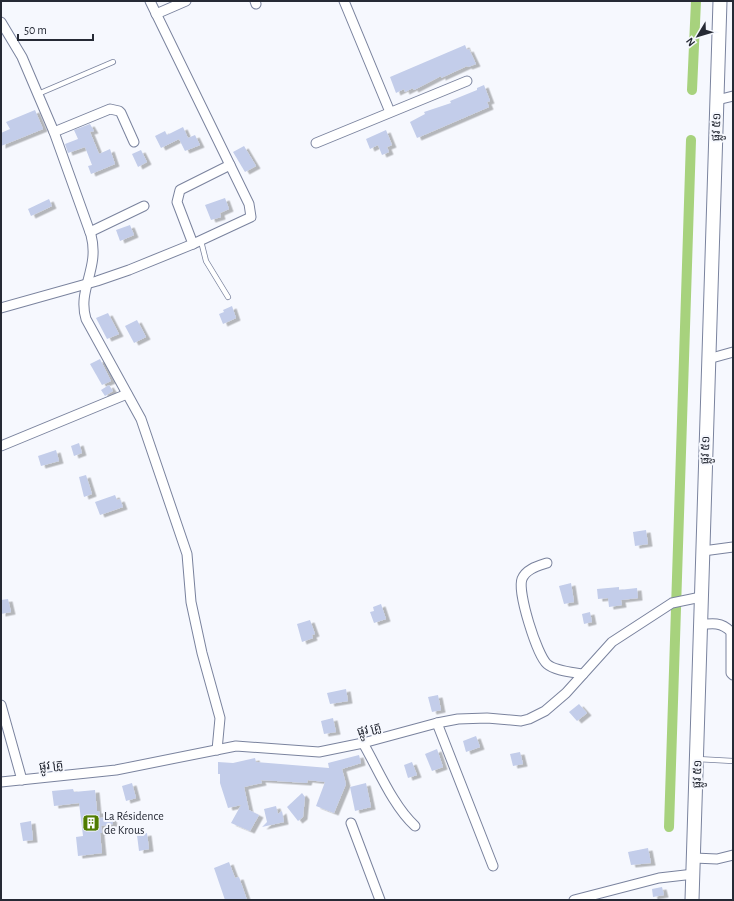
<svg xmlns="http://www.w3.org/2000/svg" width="734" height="901" viewBox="0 0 734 901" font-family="'Alegreya Sans','Noto Sans Khmer',sans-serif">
<defs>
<filter id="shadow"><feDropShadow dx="4.5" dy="2.5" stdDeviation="0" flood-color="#0004"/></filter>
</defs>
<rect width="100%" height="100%" fill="#f6f8fe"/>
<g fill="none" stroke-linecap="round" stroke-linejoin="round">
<g stroke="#a7d27d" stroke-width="10">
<path d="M692 90 696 1"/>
<path d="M669 827 691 140"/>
</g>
</g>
<g fill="#c3cdea" filter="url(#shadow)">
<path d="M465 45 467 50 469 49 476 64 468 67 467 66 441 78V76L414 90 413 88 405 92 404 89 396 93 390 77Z"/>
<path d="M484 85 490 101 487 102 489 107 417 138 410 122 425 114 424 112 451 103 450 101 477 90V88Z"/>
<path d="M35 110 43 129 1 146V133L10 129 6 122Z"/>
<path d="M90 124 94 131 90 132 99 154 110 149 115 164 91 174 88 166 92 165 85 147 68 153 65 144 78 139 74 130Z"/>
<path d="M183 127 188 138 195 135 200 145 185 151 179 139 161 148 155 136 165 131 167 135Z"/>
<path d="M386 130 392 145 387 147 389 152 382 155 378 145 370 149 366 139Z"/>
<path d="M244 146 256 166 245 172 233 152Z"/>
<path d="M141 150 147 162 138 167 132 154Z"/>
<path d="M225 198 229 209 220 213 221 217 211 220 205 205Z"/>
<path d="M49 199 52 206 31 216 28 209Z"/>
<path d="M130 225 134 235 120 241 116 230Z"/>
<path d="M232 306 236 318 223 324 219 314 224 312 223 310Z"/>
<path d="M108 313 119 334 107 339 96 318Z"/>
<path d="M137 320 146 337 134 343 125 326Z"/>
<path d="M100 359 111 381 102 385 90 364Z"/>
<path d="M109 385 113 391 105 396 101 390Z"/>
<path d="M79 443 82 453 74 456 71 446Z"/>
<path d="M56 450 59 461 41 466 38 456Z"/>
<path d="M86 475 92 494 84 497 79 477Z"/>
<path d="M115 495 117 500 120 499 123 507 100 515 95 502Z"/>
<path d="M646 530 648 544 635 546 633 532Z"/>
<path d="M571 583 574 602 564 604 559 586Z"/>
<path d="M619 587V590L637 588 638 598 621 600 622 605 609 607 608 598 598 599 597 589Z"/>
<path d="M8 599 11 612 1 614V600Z"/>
<path d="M381 604 386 619 374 623 370 612 374 611 373 607Z"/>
<path d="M590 612 592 622 584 624 582 614Z"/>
<path d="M310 620 315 634 312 635 313 638 302 642 297 624Z"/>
<path d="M346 689 348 701 330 704 327 693Z"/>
<path d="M438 695 441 710 432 712 428 697Z"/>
<path d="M579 704 587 713 577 721 569 712Z"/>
<path d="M333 718 336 732 324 734 321 721Z"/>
<path d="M476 736 480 747 466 752 463 741Z"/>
<path d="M437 749 443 767 432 771 425 754Z"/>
<path d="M520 752 523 764 513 766 510 754Z"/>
<path d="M359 755 361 763 342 769 346 784 334 813 316 806 325 782 308 780 307 783 261 780 262 783 244 787 249 810 259 815 250 831 231 823 241 805 228 808 220 783V774H218V762L233 763 255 758 256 762 329 768 328 763Z"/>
<path d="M412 762 417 775 408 778 404 765Z"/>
<path d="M132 783 136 798 126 801 122 786Z"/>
<path d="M366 783 371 807 355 811 350 787Z"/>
<path d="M73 789 74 792 95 790 97 811H99L100 818 112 817 113 824 101 826 102 833H100L102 853 78 856 76 837 83 836 79 803 54 806 52 791Z"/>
<path d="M302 793 305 797 303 817 298 821 287 807Z"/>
<path d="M276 806 278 814 282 811 284 822 262 827 267 822 264 809Z"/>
<path d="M31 821 33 840 23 841 20 823Z"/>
<path d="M147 833 149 849 139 851 137 835Z"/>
<path d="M648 848 651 863 631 865 628 852Z"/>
<path d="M229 862 235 878 239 877 247 900H225L214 868Z"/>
<path d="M662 887 664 895 653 897 652 889Z"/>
</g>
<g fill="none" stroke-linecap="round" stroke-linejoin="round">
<g stroke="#7a839e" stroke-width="6">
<g id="lane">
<path d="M38 94 113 62"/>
<path d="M201 241 206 261 228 297"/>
<path d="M697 759 733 761"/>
</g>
</g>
<g stroke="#7a839e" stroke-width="11">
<g id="street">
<path d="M255 1 256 4"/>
<path d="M344 1 390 112"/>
<path d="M156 14 186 1"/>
<path d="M1 22 22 57 54 132 91 235C100 269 77 289 86 319L141 419 187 554 191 602 202 653 220 718 217 750"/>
<path d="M717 100 733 96"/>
<path d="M54 132 110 109 119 111 121 113 134 142"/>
<path d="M316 143 467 81"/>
<path d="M90 232 144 206"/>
<path d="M193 244 177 202 180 190 230 165"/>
<path d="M1 308 97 281 129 270 193 244 251 217 249 204 150 1"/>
<path d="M708 359 733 352"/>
<path d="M1 446 127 394"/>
<path d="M703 551 733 547"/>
<path d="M547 563C538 566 526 569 522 579 517 592 537 655 547 664 555 671 572 672 583 674"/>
<path d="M700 625C712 623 722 622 731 632V673L733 675"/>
<path d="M1 705 22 780"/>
<path d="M437 723 493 866"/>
<path d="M363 743C378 769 393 806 415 826"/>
<path d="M1 782 116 770 236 746 319 752 363 743 437 723 458 719 487 718 521 721 529 719 545 711 566 693 612 642 672 603 701 597"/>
<path d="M351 823 380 900"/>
<path d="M694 858 717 859 733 855"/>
<path d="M574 900 659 878 694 874"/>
</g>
</g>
<g stroke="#7a839e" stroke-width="15">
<path id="secondary" d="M692 900 720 1"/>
</g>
<use href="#lane" stroke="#fff" stroke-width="4.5"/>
<use href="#street" stroke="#fff" stroke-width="9"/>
<use href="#secondary" stroke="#fff" stroke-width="13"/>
</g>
<defs>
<g id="building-square" transform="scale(0.9)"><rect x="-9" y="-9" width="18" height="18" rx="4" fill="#4f7c01" stroke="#f6f8fe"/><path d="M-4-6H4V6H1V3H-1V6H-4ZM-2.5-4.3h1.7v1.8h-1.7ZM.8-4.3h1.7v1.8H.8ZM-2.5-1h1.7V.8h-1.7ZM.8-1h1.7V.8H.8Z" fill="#fff"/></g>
</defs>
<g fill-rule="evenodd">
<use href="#building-square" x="91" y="823"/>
</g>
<g text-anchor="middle" stroke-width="4" stroke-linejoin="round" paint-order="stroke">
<g font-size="12" fill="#262a35" stroke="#f6f8fe">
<text transform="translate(716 127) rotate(-88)" y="4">ផ្លូវ ៥១</text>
<text transform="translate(705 450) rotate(-88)" y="4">ផ្លូវ ៥១</text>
<text transform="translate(369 729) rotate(-14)" y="4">ផ្លូវ គ្រូ</text>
<text transform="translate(51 765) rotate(-6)" y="4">ផ្លូវ គ្រូ</text>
<text transform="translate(697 774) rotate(-88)" y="4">ផ្លូវ ៥១</text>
</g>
<g font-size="12" fill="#262a35" stroke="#f6f8fe" text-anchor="start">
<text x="104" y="820">La Résidence<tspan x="104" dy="14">de Krous</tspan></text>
</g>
</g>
<rect width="734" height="901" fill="none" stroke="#262a35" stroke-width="4"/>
<g transform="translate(698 36) rotate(232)" stroke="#f6f8fe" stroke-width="3" paint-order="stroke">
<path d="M0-3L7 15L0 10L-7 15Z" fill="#262a35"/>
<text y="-6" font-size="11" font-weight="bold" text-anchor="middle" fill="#262a35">N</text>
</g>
<path d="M18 34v6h75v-6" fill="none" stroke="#262a35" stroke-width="2"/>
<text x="24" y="34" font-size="12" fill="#262a35" stroke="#f6f8fe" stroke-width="3" paint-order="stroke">50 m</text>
</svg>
